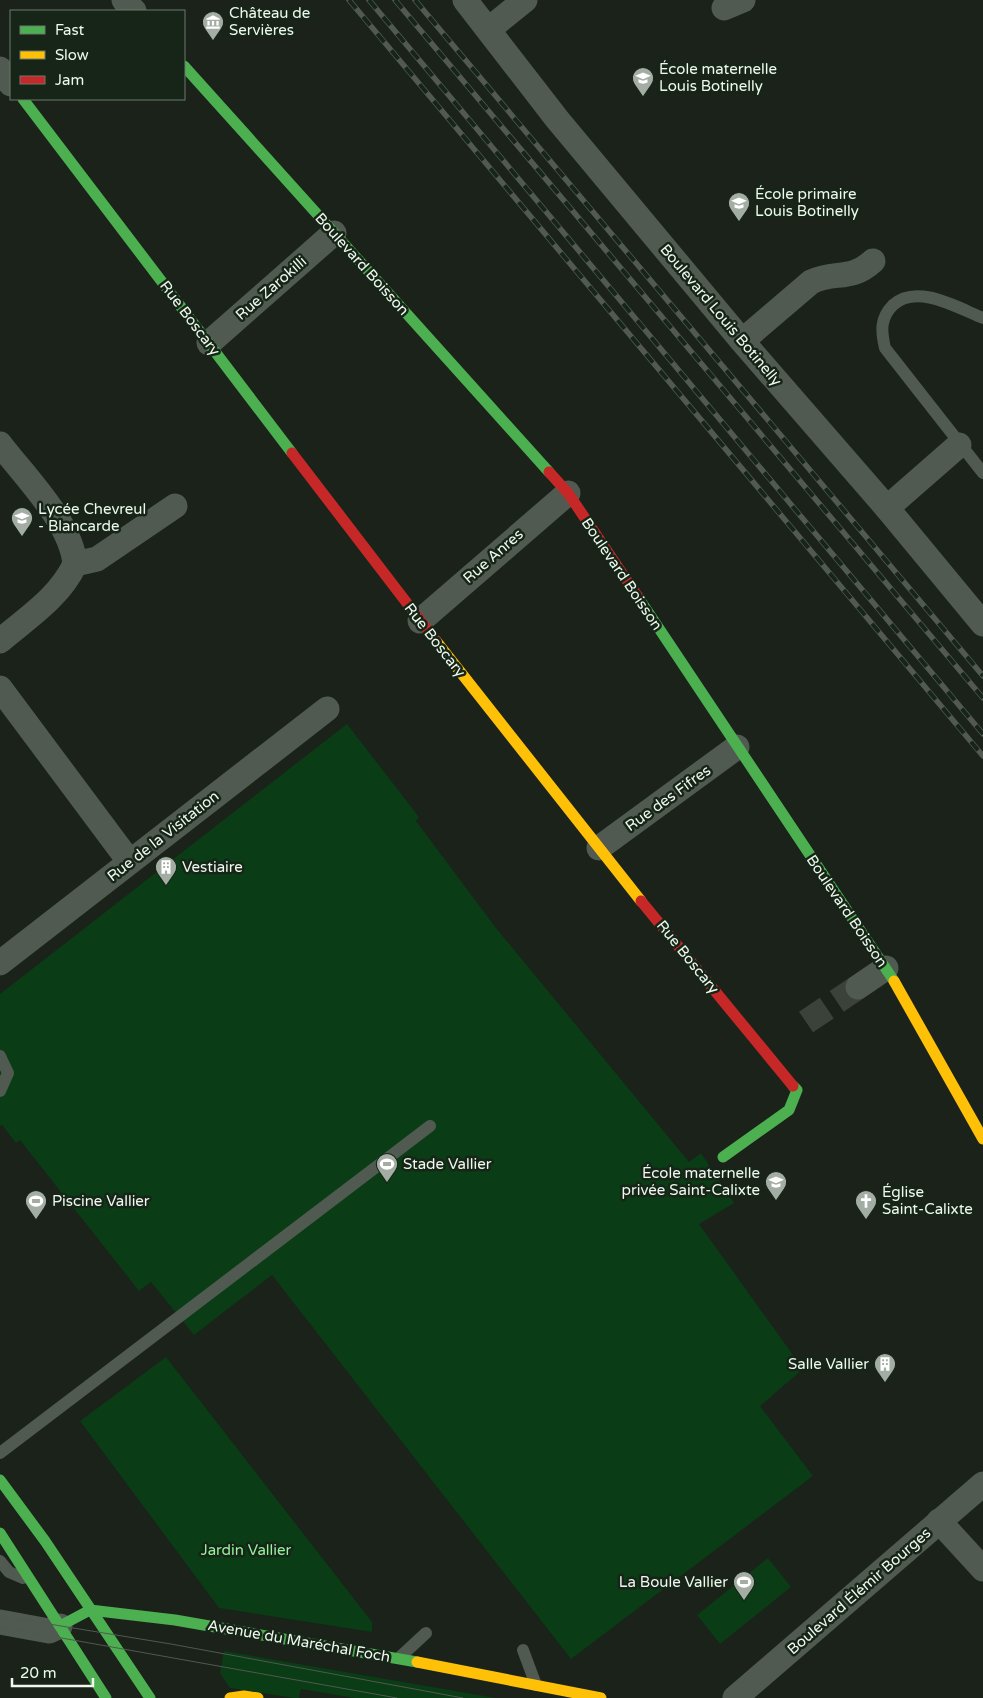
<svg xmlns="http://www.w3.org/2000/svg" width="983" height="1698" viewBox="0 0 983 1698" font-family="'Varela Round',sans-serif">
<rect width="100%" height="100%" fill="#1a221a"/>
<g fill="#0a3c15">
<path d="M347 724 419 817 416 821 496 928 689 1162 701 1153 734 1203 699 1224 803 1369 760 1406 813 1476 571 1659 272 1275 194 1335 151 1282 139 1291 20 1140 16 1143 2 1125 0 1126V994Z"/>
<path d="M166 1357 372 1622V1632L219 1608 80 1421Z"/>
<path d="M768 1558 791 1587 720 1644 697 1615Z"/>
<path d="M224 1651 496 1698H355L301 1689 299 1698H294L230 1688 220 1673Z"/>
</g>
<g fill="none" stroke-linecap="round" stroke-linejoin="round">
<path stroke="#3a423a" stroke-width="25" stroke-dasharray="25 12" stroke-linecap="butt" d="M806 1022 858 987"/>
<g stroke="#505a51" stroke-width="12">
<path d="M983 318C958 308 917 283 893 305 880 318 881 331 885 348L983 473"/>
<path d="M0 1056 8 1073 0 1091"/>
<path d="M0 1453 430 1126"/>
<path d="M0 1561 9 1572 23 1578"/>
<path d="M523 1650 536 1685"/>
<path d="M399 1658 426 1633"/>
</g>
<g stroke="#505a51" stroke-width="25">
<path d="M124 0 134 11"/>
<path d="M465 0 557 119 742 341 887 508 983 624"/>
<path d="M724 8 743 0"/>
<path d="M489 29 525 0"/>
<path d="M0 69 11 84"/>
<path d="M742 341 811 282C835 270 850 282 873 261"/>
<path d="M209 343 334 233"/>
<path d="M0 444C26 478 71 522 75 564"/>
<path d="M887 508 959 445"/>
<path d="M75 564 97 559 175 506"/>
<path d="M420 621 568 493"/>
<path d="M0 641C27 618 60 597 75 564"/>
<path d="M0 688 129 861"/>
<path d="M599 848 737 747"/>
<path d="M0 963 327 709"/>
<path d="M858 987 886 968"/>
<path d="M939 1521 983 1569"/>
<path d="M0 1622 49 1631 60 1626"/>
<path d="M735 1698 983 1484"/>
</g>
<g stroke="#4caf50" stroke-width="11">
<path d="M184 66 549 472"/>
<path d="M23 99 292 453"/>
<path d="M638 597 894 981"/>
<path d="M723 1157 789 1110 797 1090 793 1086"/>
<path d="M0 1480 45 1541 150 1698"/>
<path d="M0 1533 106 1698"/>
<path d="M60 1626 90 1610 175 1620 417 1662"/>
</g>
<g stroke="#ffc107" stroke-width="11">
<path d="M436 641 641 901"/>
<path d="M894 981 983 1139"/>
<path d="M417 1662 601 1698"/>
<path d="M230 1698 244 1696 258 1698"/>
</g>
<g stroke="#c62828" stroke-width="11">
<path d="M292 453 436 641"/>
<path d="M549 472 568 493 638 597"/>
<path d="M641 901 793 1086"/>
</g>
<g stroke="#515951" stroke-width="1">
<path d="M0 1616 171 1644 463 1698"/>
<path d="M0 1627 397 1698"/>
</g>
<g stroke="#515951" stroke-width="5.5">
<g id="rail">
<path d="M349 0 983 756"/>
<path d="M369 0 983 734"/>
<path d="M395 0 983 698"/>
<path d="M415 0 983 676"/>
</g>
</g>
<use href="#rail" stroke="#162517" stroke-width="4" stroke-dasharray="11" stroke-linecap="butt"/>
</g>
<defs>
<g id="museum-pin" transform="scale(1.125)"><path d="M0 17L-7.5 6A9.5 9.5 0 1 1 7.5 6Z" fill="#a4ada4" stroke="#162517"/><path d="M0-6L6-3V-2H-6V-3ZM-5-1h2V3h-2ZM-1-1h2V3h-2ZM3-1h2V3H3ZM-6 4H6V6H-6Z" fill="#fff"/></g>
<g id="school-pin" transform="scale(1.125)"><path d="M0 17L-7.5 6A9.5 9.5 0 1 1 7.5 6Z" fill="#a4ada4" stroke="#162517"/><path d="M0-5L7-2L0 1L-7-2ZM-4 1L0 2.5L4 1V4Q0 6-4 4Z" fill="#fff"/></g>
<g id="building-pin" transform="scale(1.125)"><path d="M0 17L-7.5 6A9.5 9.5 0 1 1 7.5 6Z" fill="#a4ada4" stroke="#162517"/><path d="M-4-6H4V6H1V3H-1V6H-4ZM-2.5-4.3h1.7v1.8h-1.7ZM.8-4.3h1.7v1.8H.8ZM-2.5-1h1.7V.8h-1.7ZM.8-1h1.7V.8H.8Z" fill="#fff"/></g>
<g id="stadium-pin" transform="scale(1.125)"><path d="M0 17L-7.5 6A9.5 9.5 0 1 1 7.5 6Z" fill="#a4ada4" stroke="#162517"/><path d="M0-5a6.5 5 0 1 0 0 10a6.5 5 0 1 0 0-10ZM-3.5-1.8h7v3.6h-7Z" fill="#fff"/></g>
<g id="church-pin" transform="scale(1.125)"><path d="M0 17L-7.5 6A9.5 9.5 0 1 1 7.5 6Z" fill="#a4ada4" stroke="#162517"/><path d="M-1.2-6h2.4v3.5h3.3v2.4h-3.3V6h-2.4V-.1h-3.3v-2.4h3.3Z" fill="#fff"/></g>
</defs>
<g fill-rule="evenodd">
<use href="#museum-pin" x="213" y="22"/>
<use href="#school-pin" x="643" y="78"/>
<use href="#school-pin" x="739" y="203"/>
<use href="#school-pin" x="22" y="518"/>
<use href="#building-pin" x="166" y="867"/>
<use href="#stadium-pin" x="387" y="1164"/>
<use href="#school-pin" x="776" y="1182"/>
<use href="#stadium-pin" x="36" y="1201"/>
<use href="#church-pin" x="866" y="1201"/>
<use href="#building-pin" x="885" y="1364"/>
<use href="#stadium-pin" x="744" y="1582"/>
</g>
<g text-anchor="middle" stroke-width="5" stroke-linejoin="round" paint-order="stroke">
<g font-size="15" fill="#eef8ee" stroke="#162517" text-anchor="start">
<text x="229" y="18">Château de<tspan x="229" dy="17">Servières</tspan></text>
<text x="659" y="74">École maternelle<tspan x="659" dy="17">Louis Botinelly</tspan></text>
<text x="755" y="199">École primaire<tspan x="755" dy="17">Louis Botinelly</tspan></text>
<text x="38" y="514">Lycée Chevreul<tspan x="38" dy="17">- Blancarde</tspan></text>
<text x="182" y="872">Vestiaire</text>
<text x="403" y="1169">Stade Vallier</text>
<text x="760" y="1178" text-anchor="end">École maternelle<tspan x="760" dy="17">privée Saint-Calixte</tspan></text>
<text x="882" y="1197">Église<tspan x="882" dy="17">Saint-Calixte</tspan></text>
<text x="52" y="1206">Piscine Vallier</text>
<text x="869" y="1369" text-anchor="end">Salle Vallier</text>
<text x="728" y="1587" text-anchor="end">La Boule Vallier</text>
</g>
<g font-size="15" fill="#eef8ee" stroke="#162517">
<text transform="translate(362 264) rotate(48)" y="5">Boulevard Boisson</text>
<text transform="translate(271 288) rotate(-41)" y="5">Rue Zarokilli</text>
<text transform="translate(721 315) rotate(50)" y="5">Boulevard Louis Botinelly</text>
<text transform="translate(190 318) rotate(53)" y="5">Rue Boscary</text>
<text transform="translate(493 556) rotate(-41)" y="5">Rue Anres</text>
<text transform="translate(622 574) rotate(56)" y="5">Boulevard Boisson</text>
<text transform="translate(435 640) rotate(52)" y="5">Rue Boscary</text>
<text transform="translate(668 798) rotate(-36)" y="5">Rue des Fifres</text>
<text transform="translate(163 836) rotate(-38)" y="5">Rue de la Visitation</text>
<text transform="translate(847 911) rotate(56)" y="5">Boulevard Boisson</text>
<text transform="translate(688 957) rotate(51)" y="5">Rue Boscary</text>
<text transform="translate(859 1591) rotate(-41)" y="5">Boulevard Élémir Bourges</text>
<text transform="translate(299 1641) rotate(10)" y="5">Avenue du Maréchal Foch</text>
</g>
<g font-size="15" fill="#94f39d" stroke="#162517">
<text x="246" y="1555">Jardin Vallier</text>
</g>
</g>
<rect x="10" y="10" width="175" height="90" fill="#162517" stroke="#6c796d"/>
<rect x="20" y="26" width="25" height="8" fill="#4caf50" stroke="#6c796d"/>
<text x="55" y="35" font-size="15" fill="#eef8ee">Fast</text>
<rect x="20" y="51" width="25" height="8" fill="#ffc107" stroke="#6c796d"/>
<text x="55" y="60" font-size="15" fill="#eef8ee">Slow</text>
<rect x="20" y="76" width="25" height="8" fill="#c62828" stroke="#6c796d"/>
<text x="55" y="85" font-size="15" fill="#eef8ee">Jam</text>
<path d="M12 1678v8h81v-8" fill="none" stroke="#eef8ee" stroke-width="2.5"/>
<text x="20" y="1678" font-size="15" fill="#eef8ee" stroke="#162517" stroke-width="4" paint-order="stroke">20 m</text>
</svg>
